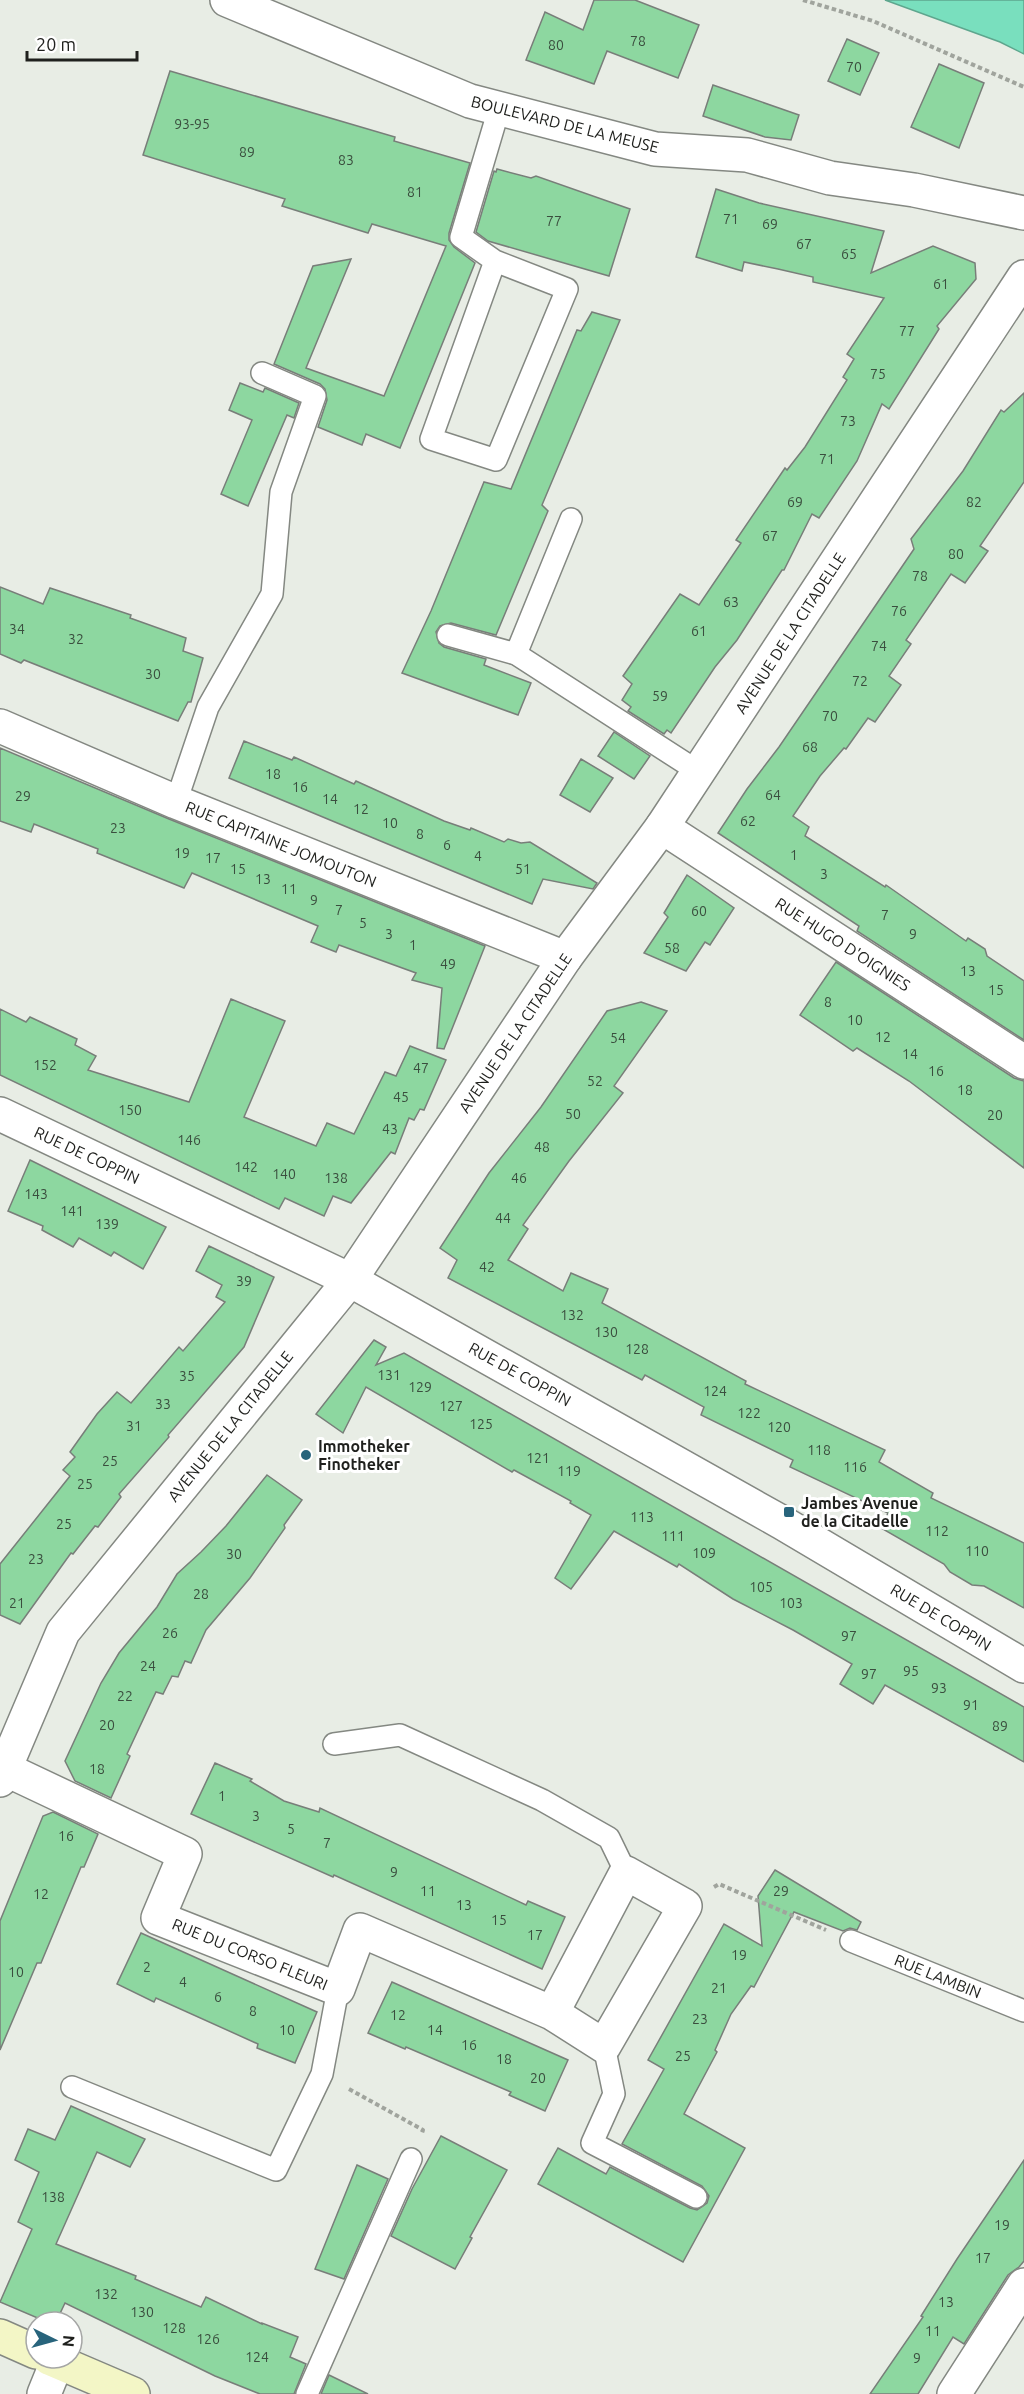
<svg xmlns="http://www.w3.org/2000/svg" width="1024" height="2394" viewBox="0 0 1024 2394" font-family="Ubuntu,sans-serif">
<rect width="100%" height="100%" fill="#e8ede5"/>
<path fill="#79dfbe" stroke="#5ea68e" stroke-width="1.5" d="M885 0H1024V54L1000 42Z"/>
<g fill="#8dd7a0" stroke="#787e79" stroke-width="1.5">
<path d="M594 0H635L699 25 678 78 607 51 594 84 526 60 545 12 583 30Z"/>
<path d="M847 39 879 53 860 95 828 81Z"/>
<path d="M939 64 984 83 959 148 911 127Z"/>
<path d="M170 71 395 137 394 141 470 163 449 233V240L454 247 475 263 400 448 366 434 362 445 318 427 327 400 325 389 320 384 274 364 313 266 351 259 306 368 384 396 446 246 372 224 368 233 282 206 285 199 143 155Z"/>
<path d="M713 85 799 115 791 140 765 137 703 116Z"/>
<path d="M497 169 531 178 536 176 630 209 609 276 488 241 476 232 494 171 496 172Z"/>
<path d="M716 189 759 203 884 231 871 273 933 246 975 263 976 279 937 326 939 329 889 409 882 404 857 461 819 518 812 514 784 570H782L737 640 715 667 671 733 667 730 664 734 628 711 631 707 622 700 632 684 623 676 680 594 699 605 741 543 736 540 785 468 787 470 805 447 847 380 843 377 854 359 847 354 884 298 813 282V277L778 269 744 262 742 271 696 257Z"/>
<path d="M592 312 620 320 542 505 548 511 496 635 451 623 440 626 436 632 439 643 444 647 486 659 484 665 531 683 518 715 402 673 431 611 484 482 511 489 577 330 581 331Z"/>
<path d="M240 383 263 392 265 388 299 403 294 418 287 415 248 506 221 494 252 420 229 410Z"/>
<path d="M1024 393V482L980 546 988 551 965 583 951 574 906 640 911 644 889 676 901 685 875 722 868 718 846 749 844 748 820 776 793 816 809 827 805 836 885 887 886 885 966 941 968 938 985 949 987 956 1024 981V1040L857 931 859 926 718 833 747 789 779 747 914 549 911 539 963 471 1001 410 1004 412Z"/>
<path d="M0 587 43 604 50 588 131 615 130 618 186 638 183 651 203 658 191 702H188L178 721 24 660 21 663 0 654Z"/>
<path d="M614 732 650 756 634 779 598 756Z"/>
<path d="M244 741 292 760 294 757 354 784 356 781 444 821 470 830 471 828 504 842 508 839 521 843 530 842 597 883 593 889 543 879 532 904 229 778Z"/>
<path d="M0 748 169 819 485 946 444 1049 437 1048 442 988 412 980 416 973 339 945 336 952 311 942 318 926 192 873 184 888 97 853 98 849 34 824 31 832 0 821Z"/>
<path d="M581 759 613 778 590 812 560 795Z"/>
<path d="M687 875 734 908 710 945 705 942 686 971 644 953 668 917 664 913Z"/>
<path d="M836 962 1014 1078 1024 1081V1168L909 1081 857 1048 853 1051 800 1015Z"/>
<path d="M231 999 285 1021 244 1117 316 1146 327 1123 354 1134 385 1072 396 1076 410 1046 446 1060 424 1110 420 1109 414 1120 409 1118 395 1154 391 1152 351 1203 333 1196 324 1216 285 1198 279 1209 0 1075V1009L26 1022 30 1017 77 1039 75 1045 96 1056 88 1070 189 1102Z"/>
<path d="M641 1002 667 1011 614 1086 623 1093 569 1161 523 1225 528 1229 508 1260 563 1291 571 1273 608 1289 602 1303 746 1381 745 1384 885 1450 879 1462 933 1493 931 1498 1024 1543V1608L984 1586 972 1585 950 1572 944 1564 881 1528 888 1513 790 1467 793 1460 701 1415 704 1407 645 1375 642 1380 448 1278 457 1260 440 1248 489 1173 541 1107 607 1011Z"/>
<path d="M30 1160 166 1227 143 1269 114 1252 111 1256 79 1238 73 1247 42 1230 43 1226 8 1211Z"/>
<path d="M209 1246 274 1277 244 1347 168 1435 169 1437 119 1494 121 1497 98 1527 95 1526 73 1554 71 1553 20 1624 0 1615V1564L70 1476 63 1470 75 1457 70 1452 97 1414 117 1392 131 1403 179 1347 183 1351 225 1302 216 1297 222 1285 196 1271Z"/>
<path d="M374 1340 386 1347 376 1365 404 1353 1024 1707V1762L885 1685 873 1704 840 1684 852 1664 793 1630 733 1599 679 1564 677 1567 614 1531 571 1589 555 1578 591 1515 570 1503 571 1501 514 1470 512 1472 366 1387 343 1433 316 1414Z"/>
<path d="M267 1475 302 1500 284 1525 285 1528 250 1578 206 1630 191 1663 185 1661 178 1677 172 1676 163 1694 156 1692 127 1754 130 1756 111 1798 75 1781 65 1761 101 1683 119 1653 157 1607 177 1574 201 1552 226 1526Z"/>
<path d="M215 1763 252 1779 250 1781 284 1801 319 1812 320 1808 526 1905 528 1901 565 1917 542 1969 334 1875 333 1877 191 1814Z"/>
<path d="M53 1812 98 1834 84 1867H81L41 1963H37L0 2050V1921L43 1816Z"/>
<path d="M775 1870 861 1922 857 1930 850 1928 843 1931 794 1912 754 1987 751 1986 731 2014 715 2050 717 2052 684 2114 745 2148 683 2262 538 2184 558 2148 606 2174 610 2167 690 2208 697 2210 707 2203 709 2196 702 2186 622 2144 664 2069 648 2060 724 1924 762 1946 758 1896Z"/>
<path d="M141 1933 317 2012 295 2063 257 2048 258 2044 156 1998 154 2002 117 1984Z"/>
<path d="M392 1982 568 2060 545 2111 509 2095 511 2092 406 2047 405 2049 368 2033Z"/>
<path d="M71 2106 145 2139 130 2167 97 2152 56 2244 136 2276 135 2279 201 2307 206 2297 262 2324V2323L298 2337 290 2357 306 2364 294 2394H260L215 2376 65 2303 56 2322H47L0 2302 32 2229 18 2222 39 2172 15 2160 28 2129 55 2140Z"/>
<path d="M441 2136 507 2170 470 2237 472 2238 455 2269 391 2236 412 2189Z"/>
<path d="M1024 2160V2261L1019 2267 1008 2275 964 2344 953 2337 918 2394H870L923 2317 921 2316 957 2259Z"/>
<path d="M357 2165 388 2179 344 2279 315 2269Z"/>
<path d="M329 2375 368 2394H321Z"/>
</g>
<g fill="none" stroke-linecap="round" stroke-linejoin="round">
<g stroke="#848882" stroke-width="24">
<g id="lane">
<path d="M495 261 567 289 496 460 431 439 495 261 461 237 499 109"/>
<path d="M448 635 516 654 699 772"/>
<path d="M516 654 571 519"/>
<path d="M176 802 208 707 272 594 281 492 315 396 262 373"/>
<path d="M334 1744 400 1735 542 1800 609 1838 626 1873"/>
<path d="M851 1941 1024 2011"/>
<path d="M604 2046 614 2094 592 2143 696 2197"/>
<path d="M72 2087 276 2170 322 2074 338 1989"/>
<path d="M307 2394 411 2159"/>
</g>
</g>
<g stroke="#848882" stroke-width="36">
<g id="street">
<path d="M227 0 470 101 655 149 747 155 830 178 914 190 1024 213"/>
<path d="M0 726 176 802 565 958"/>
<path d="M662 827 1024 1062"/>
<path d="M0 1114 350 1280 781 1522 1024 1666"/>
<path d="M5 1769 185 1854 158 1918 338 1989 360 1930 552 2013 604 2046 685 1906 626 1873 552 2013"/>
<path d="M0 1780 63 1632 350 1280 565 958 662 827 1024 277"/>
<path d="M44 2394 57 2362"/>
<path d="M954 2394 1024 2285"/>
</g>
</g>
<g stroke="#848882" stroke-width="36">
<g id="secondary">
<path d="M0 2336 36 2352"/>
<path d="M49 2358 133 2394"/>
</g>
</g>
<g stroke="#a0a49d" stroke-width="4" stroke-dasharray="4.5 3" stroke-linecap="butt">
<path d="M803 0 873 21 1024 87"/>
<path d="M714 1887 719 1884 826 1930"/>
<path d="M349 2089 423 2130 422 2133"/>
</g>
<use href="#lane" stroke="#fff" stroke-width="21"/>
<use href="#street" stroke="#fff" stroke-width="33"/>
<use href="#secondary" stroke="#f3f6c6" stroke-width="33"/>
</g>
<g fill="#28647c" stroke="#fff" stroke-width="2">
<circle cx="306" cy="1455" r="6"/>
<rect x="783" y="1506" width="12" height="12" rx="3"/>
</g>
<g text-anchor="middle" stroke-width="6" stroke-linejoin="round" paint-order="stroke">
<g font-size="14" fill="#3a4e3e">
<text x="638" y="46">78</text>
<text x="556" y="50">80</text>
<text x="854" y="72">70</text>
<text x="192" y="129">93-95</text>
<text x="247" y="157">89</text>
<text x="346" y="165">83</text>
<text x="415" y="197">81</text>
<text x="731" y="224">71</text>
<text x="554" y="226">77</text>
<text x="770" y="229">69</text>
<text x="804" y="249">67</text>
<text x="849" y="259">65</text>
<text x="941" y="289">61</text>
<text x="907" y="336">77</text>
<text x="878" y="379">75</text>
<text x="848" y="426">73</text>
<text x="827" y="464">71</text>
<text x="795" y="507">69</text>
<text x="974" y="507">82</text>
<text x="770" y="541">67</text>
<text x="956" y="559">80</text>
<text x="920" y="581">78</text>
<text x="731" y="607">63</text>
<text x="899" y="616">76</text>
<text x="17" y="634">34</text>
<text x="699" y="636">61</text>
<text x="76" y="644">32</text>
<text x="879" y="651">74</text>
<text x="153" y="679">30</text>
<text x="860" y="686">72</text>
<text x="660" y="701">59</text>
<text x="830" y="721">70</text>
<text x="810" y="752">68</text>
<text x="273" y="779">18</text>
<text x="300" y="792">16</text>
<text x="773" y="800">64</text>
<text x="23" y="801">29</text>
<text x="330" y="804">14</text>
<text x="361" y="814">12</text>
<text x="748" y="826">62</text>
<text x="390" y="828">10</text>
<text x="118" y="833">23</text>
<text x="420" y="839">8</text>
<text x="447" y="850">6</text>
<text x="182" y="858">19</text>
<text x="794" y="860">1</text>
<text x="478" y="861">4</text>
<text x="213" y="863">17</text>
<text x="238" y="874">15</text>
<text x="523" y="874">51</text>
<text x="824" y="879">3</text>
<text x="263" y="884">13</text>
<text x="289" y="894">11</text>
<text x="314" y="905">9</text>
<text x="339" y="915">7</text>
<text x="699" y="916">60</text>
<text x="885" y="920">7</text>
<text x="363" y="928">5</text>
<text x="389" y="939">3</text>
<text x="913" y="939">9</text>
<text x="413" y="950">1</text>
<text x="672" y="953">58</text>
<text x="448" y="969">49</text>
<text x="968" y="976">13</text>
<text x="996" y="995">15</text>
<text x="828" y="1007">8</text>
<text x="855" y="1025">10</text>
<text x="883" y="1042">12</text>
<text x="618" y="1043">54</text>
<text x="910" y="1059">14</text>
<text x="45" y="1070">152</text>
<text x="421" y="1073">47</text>
<text x="936" y="1076">16</text>
<text x="595" y="1086">52</text>
<text x="965" y="1095">18</text>
<text x="401" y="1102">45</text>
<text x="130" y="1115">150</text>
<text x="573" y="1119">50</text>
<text x="995" y="1120">20</text>
<text x="390" y="1134">43</text>
<text x="189" y="1145">146</text>
<text x="542" y="1152">48</text>
<text x="246" y="1172">142</text>
<text x="284" y="1179">140</text>
<text x="336" y="1183">138</text>
<text x="519" y="1183">46</text>
<text x="36" y="1199">143</text>
<text x="72" y="1216">141</text>
<text x="503" y="1223">44</text>
<text x="107" y="1229">139</text>
<text x="487" y="1272">42</text>
<text x="244" y="1286">39</text>
<text x="572" y="1320">132</text>
<text x="606" y="1337">130</text>
<text x="637" y="1354">128</text>
<text x="389" y="1380">131</text>
<text x="187" y="1381">35</text>
<text x="420" y="1392">129</text>
<text x="715" y="1396">124</text>
<text x="163" y="1409">33</text>
<text x="451" y="1411">127</text>
<text x="749" y="1418">122</text>
<text x="481" y="1429">125</text>
<text x="134" y="1431">31</text>
<text x="779" y="1432">120</text>
<text x="819" y="1455">118</text>
<text x="538" y="1463">121</text>
<text x="110" y="1466">25</text>
<text x="855" y="1472">116</text>
<text x="569" y="1476">119</text>
<text x="85" y="1489">25</text>
<text x="642" y="1522">113</text>
<text x="64" y="1529">25</text>
<text x="937" y="1536">112</text>
<text x="673" y="1541">111</text>
<text x="977" y="1556">110</text>
<text x="704" y="1558">109</text>
<text x="234" y="1559">30</text>
<text x="36" y="1564">23</text>
<text x="761" y="1592">105</text>
<text x="201" y="1599">28</text>
<text x="17" y="1608">21</text>
<text x="791" y="1608">103</text>
<text x="170" y="1638">26</text>
<text x="849" y="1641">97</text>
<text x="148" y="1671">24</text>
<text x="911" y="1676">95</text>
<text x="869" y="1679">97</text>
<text x="939" y="1693">93</text>
<text x="125" y="1701">22</text>
<text x="971" y="1710">91</text>
<text x="107" y="1730">20</text>
<text x="1000" y="1731">89</text>
<text x="97" y="1774">18</text>
<text x="222" y="1801">1</text>
<text x="256" y="1821">3</text>
<text x="291" y="1834">5</text>
<text x="66" y="1841">16</text>
<text x="327" y="1848">7</text>
<text x="394" y="1877">9</text>
<text x="428" y="1896">11</text>
<text x="781" y="1896">29</text>
<text x="41" y="1899">12</text>
<text x="464" y="1910">13</text>
<text x="499" y="1925">15</text>
<text x="535" y="1940">17</text>
<text x="739" y="1960">19</text>
<text x="147" y="1972">2</text>
<text x="16" y="1977">10</text>
<text x="183" y="1987">4</text>
<text x="719" y="1993">21</text>
<text x="218" y="2002">6</text>
<text x="253" y="2016">8</text>
<text x="398" y="2020">12</text>
<text x="700" y="2024">23</text>
<text x="287" y="2035">10</text>
<text x="435" y="2035">14</text>
<text x="469" y="2050">16</text>
<text x="683" y="2061">25</text>
<text x="504" y="2064">18</text>
<text x="538" y="2083">20</text>
<text x="53" y="2202">138</text>
<text x="1002" y="2230">19</text>
<text x="983" y="2263">17</text>
<text x="106" y="2299">132</text>
<text x="946" y="2307">13</text>
<text x="142" y="2317">130</text>
<text x="174" y="2333">128</text>
<text x="933" y="2336">11</text>
<text x="208" y="2344">126</text>
<text x="257" y="2362">124</text>
<text x="917" y="2363">9</text>
</g>
<g font-size="16" fill="#1f201d" stroke="#fff">
<text transform="translate(565 124) rotate(14)" y="6">BOULEVARD DE LA MEUSE</text>
<text transform="translate(790 633) rotate(-57)" y="6">AVENUE DE LA CITADELLE</text>
<text transform="translate(281 844) rotate(22)" y="6">RUE CAPITAINE JOMOUTON</text>
<text transform="translate(843 944) rotate(33)" y="6">RUE HUGO D'OIGNIES</text>
<text transform="translate(515 1033) rotate(-56)" y="6">AVENUE DE LA CITADELLE</text>
<text transform="translate(87 1155) rotate(25)" y="6">RUE DE COPPIN</text>
<text transform="translate(520 1374) rotate(29)" y="6">RUE DE COPPIN</text>
<text transform="translate(230 1426) rotate(-51)" y="6">AVENUE DE LA CITADELLE</text>
<text transform="translate(941 1617) rotate(31)" y="6">RUE DE COPPIN</text>
<text transform="translate(250 1954) rotate(22)" y="6">RUE DU CORSO FLEURI</text>
<text transform="translate(938 1976) rotate(22)" y="6">RUE LAMBIN</text>
</g>
<g font-size="16" font-weight="bold" fill="#1f201d" stroke="#fff" text-anchor="start">
<text x="318" y="1452">Immotheker<tspan x="318" dy="18">Finotheker</tspan></text>
<text x="801" y="1509">Jambes Avenue<tspan x="801" dy="18">de la Citadelle</tspan></text>
</g>
</g>
<g transform="translate(54 2340) rotate(95)"><circle r="28" fill="#ffffff" stroke="#a5a6a5" stroke-width="1.5"/>
<path d="M0-4.5L10 22L0 15L-10 22Z" fill="#28647c"/>
<text y="-9" font-size="16" font-weight="bold" text-anchor="middle" fill="#1f201d">N</text>
</g>
<path d="M27 51v9h110v-9" fill="none" stroke="#1f201d" stroke-width="3"/>
<text x="36" y="51" font-size="18" fill="#1f201d" stroke="#ffffff" stroke-width="4.5" paint-order="stroke">20 m</text>
</svg>
